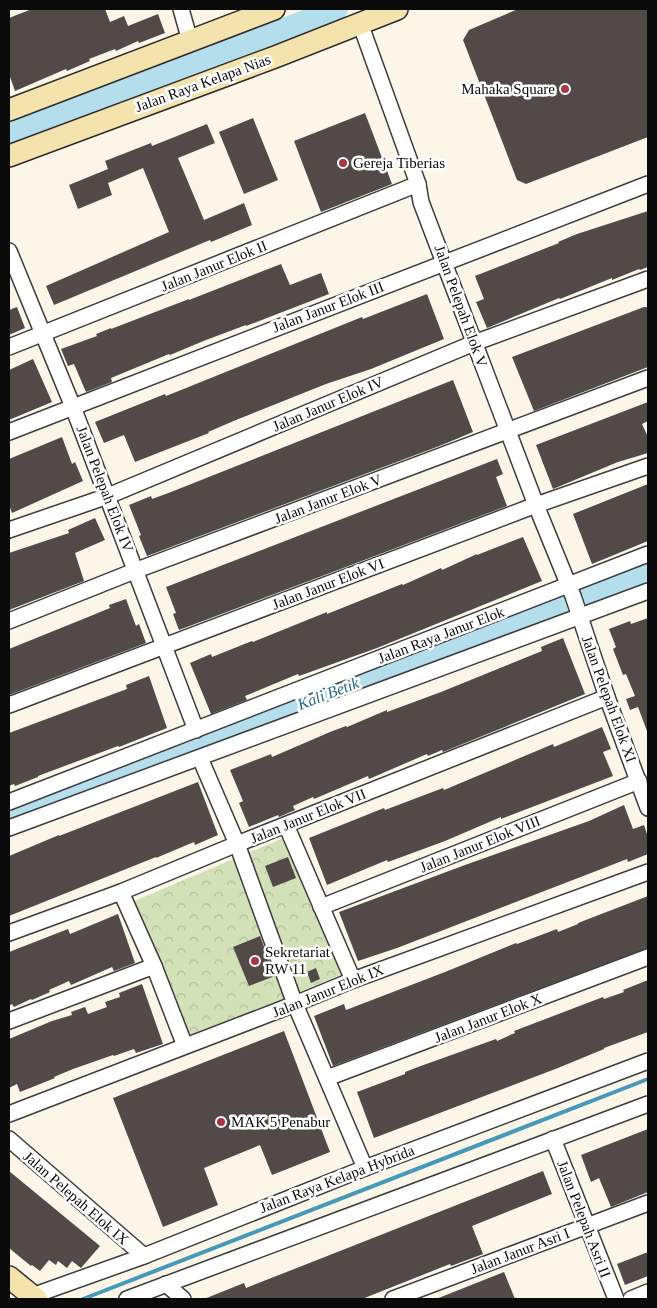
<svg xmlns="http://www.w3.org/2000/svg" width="657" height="1308" viewBox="0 0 657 1308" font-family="Georgia,serif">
<defs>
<pattern id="park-crowns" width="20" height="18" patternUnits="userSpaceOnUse" patternTransform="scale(1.25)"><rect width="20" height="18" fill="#d2e1b8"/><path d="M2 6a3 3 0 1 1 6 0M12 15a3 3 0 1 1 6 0" fill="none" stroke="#b3c09d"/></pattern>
</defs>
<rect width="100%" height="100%" fill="#fcf6e9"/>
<path fill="url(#park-crowns)" d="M288 836 345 973 189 1039 132 902Z"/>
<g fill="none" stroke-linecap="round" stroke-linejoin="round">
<path stroke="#4699b9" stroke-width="4" d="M83 1299 648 1079"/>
<g stroke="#b5deed" stroke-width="22">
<path d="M9 132 337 9"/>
<path d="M9 817 648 570"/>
</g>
</g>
<g fill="#514a48">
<path d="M32 9H105L110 22 124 16 128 26 158 14 165 33 139 43 138 41 116 51 115 49 89 59 90 61 67 71 66 69 15 91 9 74V18Z"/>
<path d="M518 9H648V137L526 184 517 180 463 40 469 30Z"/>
<path d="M365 113 392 184 321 212 294 141Z"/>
<path d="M253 118 278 180 244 194 219 132Z"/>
<path d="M207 124 215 143 178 158 204 220 244 203 252 225 211 242 210 240 54 305 46 286 169 232 143 168 108 183 112 195 78 209 69 185 108 169 105 161 151 143 152 146Z"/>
<path d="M648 211V267L640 270 639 269 612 280V278L560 299 559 298 487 328 476 302 484 299 475 276 559 243 558 242 577 234Z"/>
<path d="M281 264 290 285 321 273 329 294 246 326V325L206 340 170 355 169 354 111 378 112 382 86 392 74 364 68 366 61 349 97 336 96 334 111 328V329L189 299V300Z"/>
<path d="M427 294 444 339 371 369 326 384 236 420 208 432 209 433 135 462 124 435 104 443 95 422 165 394 166 396 186 388 362 317 363 319Z"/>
<path d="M17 307 25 328 9 335V310Z"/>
<path d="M644 307H648V367L534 411 512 357Z"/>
<path d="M33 359 52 402 9 420V370Z"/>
<path d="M453 380 473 432 442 445 147 556 139 536 141 535 129 505 151 496 152 499 171 492Z"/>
<path d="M648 402V421L642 424 648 437V453L618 462 553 489 536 445Z"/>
<path d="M62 437 72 464 75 462 83 481 12 513 9 505V459Z"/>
<path d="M497 459 503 474 496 477 507 506 179 630 173 614 176 613 166 587Z"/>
<path d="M648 484V541L592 564 573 514Z"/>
<path d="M95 518 105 540 75 553 84 581 9 610V553L69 533 68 530Z"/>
<path d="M523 537 542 581 377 648 299 676 298 674 245 696 247 700 211 714 190 663 211 654 212 657 252 641 253 642 327 612V614L402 584 403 585 441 568 442 570 477 554V555Z"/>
<path d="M126 599 136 626 139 624 146 643 9 695V649L93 615 110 608 109 605Z"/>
<path d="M648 618V731H647L638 707 630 710 626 699 635 696 626 674 623 675 613 649 616 647 609 629 630 621 631 624Z"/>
<path d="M563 638 585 694 443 752 442 750 428 756 427 754 369 779 368 776 314 799 313 797 293 806 295 810 279 817 278 815 249 827 239 803 243 801 230 770 271 754 272 757 330 732 346 726 347 727 387 710V712L441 692 542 651 541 647Z"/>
<path d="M149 676 167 728 119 747 118 746 38 776V777L15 786 14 784 9 786V733L127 689 126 685Z"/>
<path d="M602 727 611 749 603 752 613 776 501 819V817L445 841 388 862 387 860 327 885 309 838 384 808 385 810 443 788 444 790 553 744 554 747Z"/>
<path d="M198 782 218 835 195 845 194 842 156 858V857L9 916V856L59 835V836Z"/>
<path d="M624 805 633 829 644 825 648 837V854L628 862 627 859 604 868 397 948 358 961 339 912 465 865 589 821Z"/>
<path d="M288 857 296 878 273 887 265 866Z"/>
<path d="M648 896V948L333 1066 314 1016 344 1004 346 1010 445 972 516 943 517 944 557 929 558 932 578 924V923Z"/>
<path d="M118 914 135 963 114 971 112 967 71 985 69 981 49 990 50 992 32 1000 31 999 14 1007 12 1004 9 1006V952L68 929 70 934Z"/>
<path d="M260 936 275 976 249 986 233 947Z"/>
<path d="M316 968 320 979 311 983 307 972Z"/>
<path d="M648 980V1032L604 1048V1049L558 1068 374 1138 357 1092 405 1074V1072L418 1067 496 1039 497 1041 515 1033 514 1031 603 997 604 999 624 992 623 990Z"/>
<path d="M142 984 163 1044 136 1053 134 1049 114 1056 113 1055 73 1069 54 1077 55 1078 20 1092 17 1084 9 1088V1039L52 1021 72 1015 71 1012 85 1007 88 1014 107 1007 105 1002 120 997 119 993Z"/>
<path d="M284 1031 330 1152 272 1175 260 1145 204 1168 218 1205 163 1227 113 1098Z"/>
<path d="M648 1129V1192L611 1207 599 1178 591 1182 581 1155Z"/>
<path d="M9 1171 100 1246 81 1268 72 1261 67 1268 58 1261 56 1265 49 1260 40 1271 32 1265 31 1266 9 1248Z"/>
<path d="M543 1171 552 1194 472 1226 483 1254 451 1266 450 1264 362 1299H204L244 1283 246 1288Z"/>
<path d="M648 1252V1276L625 1285 617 1264Z"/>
<path d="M504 1272 515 1299H436Z"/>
</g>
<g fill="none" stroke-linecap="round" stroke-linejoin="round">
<g stroke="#3d3d3d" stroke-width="18">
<g id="minor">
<path d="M181 9 190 41"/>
<path d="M360 23 418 184 421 202 536 505 573 596 607 697 648 808"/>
<path d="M9 251 73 407 196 730"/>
<path d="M9 347 418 184"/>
<path d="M9 432 648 184"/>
<path d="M9 530 108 496 474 343 648 279"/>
<path d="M9 621 137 570 648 378"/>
<path d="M9 705 536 505 648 466"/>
<path d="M200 758 237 844 295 1004 365 1168"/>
<path d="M9 802 648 554"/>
<path d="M286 825 353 980"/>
<path d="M9 828 648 591"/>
<path d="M121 892 154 966 185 1046"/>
<path d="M321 907 639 781"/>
<path d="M9 933 121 892 237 844 607 697"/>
<path d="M9 1021 154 966"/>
<path d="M327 1078 648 957"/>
<path d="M9 1114 295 1004 353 980 648 872"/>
<path d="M9 1139 144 1256"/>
<path d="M553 1139 616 1299"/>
<path d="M166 1284 183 1299"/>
<path d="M26 1299 32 1296 144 1256 365 1168 648 1061"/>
<path d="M127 1299 648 1104"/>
<path d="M393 1299 648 1203"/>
<path d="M631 1299 648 1292"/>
</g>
</g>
<g stroke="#2c2c2c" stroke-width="24">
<g id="secondary">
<path d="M9 110 274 9"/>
<path d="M9 156 275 57 397 9"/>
<path d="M9 1277 36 1299"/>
</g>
</g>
<use href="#minor" stroke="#fff" stroke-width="15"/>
<use href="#secondary" stroke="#f4e3ad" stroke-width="21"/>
</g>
<g fill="#a63648" stroke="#fff" stroke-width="2">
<circle cx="565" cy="89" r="5"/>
<circle cx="343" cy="163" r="5"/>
<circle cx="255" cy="961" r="5"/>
<circle cx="221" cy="1122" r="5"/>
</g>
<g text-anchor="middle" stroke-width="5" stroke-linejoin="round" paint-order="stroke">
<g font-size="15" fill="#0a0a0a" stroke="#fff">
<text transform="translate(203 83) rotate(-20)" y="5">Jalan Raya Kelapa Nias</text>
<text transform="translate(214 266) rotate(-22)" y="5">Jalan Janur Elok II</text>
<text transform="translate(461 306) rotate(70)" y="5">Jalan Pelepah Elok V</text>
<text transform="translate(328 307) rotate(-21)" y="5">Jalan Janur Elok III</text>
<text transform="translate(328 404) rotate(-23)" y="5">Jalan Janur Elok IV</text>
<text transform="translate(105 489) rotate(69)" y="5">Jalan Pelepah Elok IV</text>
<text transform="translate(328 499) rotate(-21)" y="5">Jalan Janur Elok V</text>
<text transform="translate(328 584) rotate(-21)" y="5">Jalan Janur Elok VI</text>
<text transform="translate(441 635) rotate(-21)" y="5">Jalan Raya Janur Elok</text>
<text transform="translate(609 699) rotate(70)" y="5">Jalan Pelepah Elok XI</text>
<text transform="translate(308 816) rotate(-22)" y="5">Jalan Janur Elok VII</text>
<text transform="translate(480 844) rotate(-22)" y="5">Jalan Janur Elok VIII</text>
<text transform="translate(328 991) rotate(-22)" y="5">Jalan Janur Elok IX</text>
<text transform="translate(488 1018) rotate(-21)" y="5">Jalan Janur Elok X</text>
<text transform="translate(337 1179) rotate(-21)" y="5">Jalan Raya Kelapa Hybrida</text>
<text transform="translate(76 1198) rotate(41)" y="5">Jalan Pelepah Elok IX</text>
<text transform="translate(584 1219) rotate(69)" y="5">Jalan Pelepah Asri II</text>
<text transform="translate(520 1251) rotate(-21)" y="5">Jalan Janur Asri I</text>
</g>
<g font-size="15" fill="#0a0a0a" stroke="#fff" text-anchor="start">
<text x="555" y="94" text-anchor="end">Mahaka Square</text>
<text x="353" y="168">Gereja Tiberias</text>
<text x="265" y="957">Sekretariat<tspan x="265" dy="17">RW 11</tspan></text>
<text x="231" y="1127">MAK 5 Penabur</text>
</g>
<g font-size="16" font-style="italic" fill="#256989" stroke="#fff">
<text transform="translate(328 693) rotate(-21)" y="6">Kali Betik</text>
</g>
</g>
<rect width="657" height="1308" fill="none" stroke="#0a0a0a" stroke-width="20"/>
</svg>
